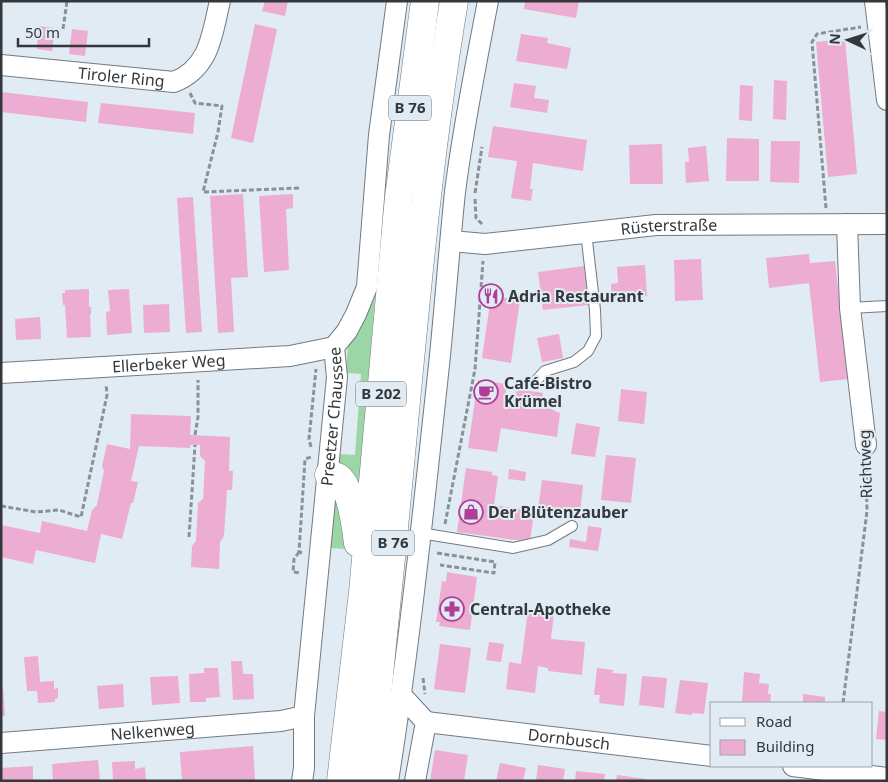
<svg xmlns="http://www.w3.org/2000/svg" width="888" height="782" viewBox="0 0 888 782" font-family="'Noto Sans',sans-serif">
<rect width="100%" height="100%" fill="#e1ebf4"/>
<g fill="#9cd5a6">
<path d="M376 283 359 502 354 488 339 462V454L355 455 361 374 346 373 348 345Z"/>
<path d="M335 494 346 549 330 548Z"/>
</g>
<g fill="#edacd1">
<path d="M265 1H288L285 16 262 11Z"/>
<path d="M525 1H579L576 18 524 9Z"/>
<path d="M255 24 277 29 253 143 231 138Z"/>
<path d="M39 26 55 28 52 51 37 49Z"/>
<path d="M72 29 88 31 85 56 69 54Z"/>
<path d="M521 34 548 38 547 43 571 48 567 69 516 61Z"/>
<path d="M845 39 857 174 828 177 816 42Z"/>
<path d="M774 80 787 81 786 120 773 119Z"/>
<path d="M514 83 536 86 534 98 549 100 547 113 510 107Z"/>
<path d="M740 85 753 86 752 121 739 120Z"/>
<path d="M1 92 88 102 86 122 1 112Z"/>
<path d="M101 103 195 113 193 134 98 123Z"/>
<path d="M493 126 587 140 583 171 533 163 530 189H533L531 201 511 198 517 161 488 157Z"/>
<path d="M727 138 759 139V181H726Z"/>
<path d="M771 141H800L799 183 770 182Z"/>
<path d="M662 144 663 184H630L629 145Z"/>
<path d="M706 146 709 181 686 183 685 162H689L688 148Z"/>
<path d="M243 194 248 277 231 278 234 332 218 333 210 196Z"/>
<path d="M293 194V208L286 209 289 270 264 272 259 196Z"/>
<path d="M193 197 202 332 186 333 177 198Z"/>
<path d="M809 254 810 263 835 261 848 379 820 382 809 283 769 288 766 258Z"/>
<path d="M701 259 703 300 675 301 674 260Z"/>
<path d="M645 265 647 296 612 299 611 284 618 283 617 267Z"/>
<path d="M584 266 589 305 543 310 538 272Z"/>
<path d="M89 289V307H91V314H90L91 337 67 338 65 305H63L62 293H65V290Z"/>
<path d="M129 289 132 333 107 335 106 312 110 311 108 290Z"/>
<path d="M491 296 520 300 511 363 482 358Z"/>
<path d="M169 304 170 332 144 333 143 305Z"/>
<path d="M40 317 41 339 16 340 15 319Z"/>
<path d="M559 334 563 358 542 362 537 338Z"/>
<path d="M478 380 507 384 505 398 515 400 517 389 543 393 541 405 560 413 557 437 501 428 497 452 468 448Z"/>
<path d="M621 389 647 392 644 424 618 421Z"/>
<path d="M131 414 191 416 190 435 230 437 229 471H233L232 490H227L224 536 220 542 219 569 191 567 192 546 196 541 198 503 203 499 205 461 200 456V445H190V448L139 446 131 481 138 482 133 503H131L122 539 101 534 95 563 36 550 33 564 1 557V525L40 533 42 521 87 531 92 510 97 505 104 471 102 466 107 444 130 449Z"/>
<path d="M576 423 600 427 595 457 571 454Z"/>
<path d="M606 455 636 458 631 503 601 500Z"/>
<path d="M466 468 492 472V475L498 476 494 505 534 511 530 542 457 532Z"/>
<path d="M509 469 526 472 525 481 508 479Z"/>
<path d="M542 480 583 485 580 514 538 509Z"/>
<path d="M588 526 602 528 598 551 569 547 570 539 586 542Z"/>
<path d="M447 572 477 577 470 630 439 626 440 622H436L442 581 446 582Z"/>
<path d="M528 610 554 613 551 639 585 642 582 675 548 671V668L538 666 535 693 506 689 509 662 521 664Z"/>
<path d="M489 642 504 644 501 662 486 660Z"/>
<path d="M440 644 471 648 465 693 434 689Z"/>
<path d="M38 656 40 682 54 681V689L58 688V698L55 699V702L38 703 37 691H27L24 657Z"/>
<path d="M231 661H242L243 674H253L254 699 233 700Z"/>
<path d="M204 668H218L220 697 206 698V702H190L189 674 204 673Z"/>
<path d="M597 668 613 670 612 673 627 674 624 706 599 703 600 695H594Z"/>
<path d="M744 672 760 674 759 683 769 684 768 694H771L770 703H742Z"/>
<path d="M178 676 180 703 152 705 150 677Z"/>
<path d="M642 676 667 678 664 708 639 705Z"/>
<path d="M680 680 708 683 704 714 692 713V715L675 713Z"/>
<path d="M123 684 124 707 99 709 97 686Z"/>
<path d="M1 688H3L5 716H1Z"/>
<path d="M803 694 825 697V703H803Z"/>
<path d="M879 711 887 712V740L876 739Z"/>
<path d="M253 746 255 781H182L180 752Z"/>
<path d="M435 750 468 755 464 781H430Z"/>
<path d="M98 760 100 781H53L52 764Z"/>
<path d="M135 761V769L145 767 146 781H113L112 762Z"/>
<path d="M500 763 526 768 523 781H496Z"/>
<path d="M538 765 565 769 563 781H536Z"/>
<path d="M33 766V781H1V768Z"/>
<path d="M576 771 605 774 604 781H575Z"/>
<path d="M617 775 645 779V781H616Z"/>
</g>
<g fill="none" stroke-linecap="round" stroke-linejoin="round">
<g stroke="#727a82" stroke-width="12">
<g id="lane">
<path d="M850 308 887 306"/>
<path d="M534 383 545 371 574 362 588 351 596 336 595 310 586 232"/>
<path d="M420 533 513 548 548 540 572 526"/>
</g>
</g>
<g stroke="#727a82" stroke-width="22">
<g id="street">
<path d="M875 1 887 100"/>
<path id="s1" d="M1 65 174 82C210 68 212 34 220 1"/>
<path d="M847 224 850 308 866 445"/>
<path id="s2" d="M451 241 485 244 656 225 887 224"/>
<path id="s3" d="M1 373 290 356 334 347"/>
<path d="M401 695 426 722 415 781"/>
<path id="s4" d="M426 722 712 756"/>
<path id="s5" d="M1 743 281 721 304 716"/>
<path d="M793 766 887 778"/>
<path id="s6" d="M302 781 304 768V716L337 377 334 347 347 331 356 314 367 287 379 135 397 1"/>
<path d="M388 781C410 643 424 504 439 365 445 307 449 250 455 192 463 128 476 64 488 1"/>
</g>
</g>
<g stroke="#727a82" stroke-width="29">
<g id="highway">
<path d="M329 475C332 476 335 476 337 477 351 485 356 528 358 543"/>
<path d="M341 781 363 592 399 197 425 1"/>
<path d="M367 781C375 726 379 671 385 616 407 411 420 205 454 1"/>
</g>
</g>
<g stroke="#8a9197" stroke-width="3" stroke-dasharray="5 2.5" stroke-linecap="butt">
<path d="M63 29 67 1"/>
<path d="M190 93 195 103 222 106 218 132 203 192 300 188"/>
<path d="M475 193 482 147"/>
<path d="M475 199 476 218 483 225"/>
<path d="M826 208 812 42 817 34 861 27"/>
<path d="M195 435 198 417V380"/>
<path d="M311 447 309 439 316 369"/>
<path d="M1 506 36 512 59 510 81 517 107 395 106 384"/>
<path d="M445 524 475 369 483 261"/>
<path d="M189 537 195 445"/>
<path d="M299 552 294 559 293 572 301 573"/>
<path d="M302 553 299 552 305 459 311 457"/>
<path d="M437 553 495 562 494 573 440 565"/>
<path d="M423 678 425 694"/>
<path d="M843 703 867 511 866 463"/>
</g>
<use href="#lane" stroke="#fff" stroke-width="10"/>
<use href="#street" stroke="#fff" stroke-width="20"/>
<use href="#highway" stroke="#fff" stroke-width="28"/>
</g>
<defs>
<g id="restaurant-ring" transform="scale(1.25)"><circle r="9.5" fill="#e1ebf4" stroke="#b03e99" stroke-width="1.5"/><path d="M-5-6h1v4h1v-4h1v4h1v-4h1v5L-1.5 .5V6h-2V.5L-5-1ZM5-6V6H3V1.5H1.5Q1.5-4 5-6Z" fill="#b03e99"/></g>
<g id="cafe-ring" transform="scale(1.25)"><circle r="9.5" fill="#e1ebf4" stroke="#b03e99" stroke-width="1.5"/><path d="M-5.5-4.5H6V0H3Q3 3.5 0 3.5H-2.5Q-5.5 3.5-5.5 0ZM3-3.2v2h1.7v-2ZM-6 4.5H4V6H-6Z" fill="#b03e99"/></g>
<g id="shop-ring" transform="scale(1.25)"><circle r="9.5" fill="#e1ebf4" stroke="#b03e99" stroke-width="1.5"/><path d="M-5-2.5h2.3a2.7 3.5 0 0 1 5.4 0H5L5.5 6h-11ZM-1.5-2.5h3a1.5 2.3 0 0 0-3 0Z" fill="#b03e99"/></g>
<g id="pharmacy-ring" transform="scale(1.25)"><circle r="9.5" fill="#e1ebf4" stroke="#b03e99" stroke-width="1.5"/><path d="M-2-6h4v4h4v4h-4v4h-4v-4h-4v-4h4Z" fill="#b03e99"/></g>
</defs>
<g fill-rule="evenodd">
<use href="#restaurant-ring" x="491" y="296"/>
<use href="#cafe-ring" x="486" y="392"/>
<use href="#shop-ring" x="471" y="512"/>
<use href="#pharmacy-ring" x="452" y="609"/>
</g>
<g text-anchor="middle" stroke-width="4" stroke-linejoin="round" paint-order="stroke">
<g fill="#e1ebf4" stroke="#686e72" stroke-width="1">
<rect x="389" y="95.5" width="42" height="25" rx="4"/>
<rect x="356" y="381.5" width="50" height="25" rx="4"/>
<rect x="372" y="530.5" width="42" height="25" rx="4"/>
</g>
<g font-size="15" font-weight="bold" fill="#34383b">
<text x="410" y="113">B 76</text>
<text x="381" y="399">B 202</text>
<text x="393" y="548">B 76</text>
</g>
<g font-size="16" fill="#34383b" stroke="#e1ebf4">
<text dy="6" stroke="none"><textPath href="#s1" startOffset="121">Tiroler Ring</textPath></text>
<text dy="6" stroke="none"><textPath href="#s2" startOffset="219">Rüsterstraße</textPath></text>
<text dy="6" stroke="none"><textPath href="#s3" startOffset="168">Ellerbeker Weg</textPath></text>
<text dy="6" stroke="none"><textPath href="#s6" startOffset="366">Preetzer Chaussee</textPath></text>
<text transform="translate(865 464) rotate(-92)" y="6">Richtweg</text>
<text dy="6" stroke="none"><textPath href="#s5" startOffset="152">Nelkenweg</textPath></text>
<text dy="6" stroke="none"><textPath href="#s4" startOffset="144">Dornbusch</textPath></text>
</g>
<g font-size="16" font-weight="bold" fill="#34383b" stroke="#e1ebf4" text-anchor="start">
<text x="508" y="302">Adria Restaurant</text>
<text x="504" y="389">Café-Bistro<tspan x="504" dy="18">Krümel</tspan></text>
<text x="488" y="518">Der Blütenzauber</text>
<text x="470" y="615">Central-Apotheke</text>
</g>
</g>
<rect width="888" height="782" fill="none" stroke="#34383b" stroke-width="5"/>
<rect x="710" y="702" width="162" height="65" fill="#e1ebf4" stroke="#9ca3aa"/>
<rect x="720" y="718" width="25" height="8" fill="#ffffff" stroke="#9ca3aa"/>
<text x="756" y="727" font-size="15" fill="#34383b">Road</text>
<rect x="720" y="740" width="25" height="15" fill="#edacd1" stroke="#9ca3aa"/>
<text x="756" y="752" font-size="15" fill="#34383b">Building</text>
<g transform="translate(848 40) rotate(274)" stroke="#e1ebf4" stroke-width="4" paint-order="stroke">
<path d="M0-4L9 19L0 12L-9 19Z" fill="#34383b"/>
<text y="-8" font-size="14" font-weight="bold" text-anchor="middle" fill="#34383b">N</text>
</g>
<path d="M18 38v8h131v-8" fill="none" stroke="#34383b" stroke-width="2.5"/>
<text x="25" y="38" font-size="15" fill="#34383b" stroke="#e1ebf4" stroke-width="4" paint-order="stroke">50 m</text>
</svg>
